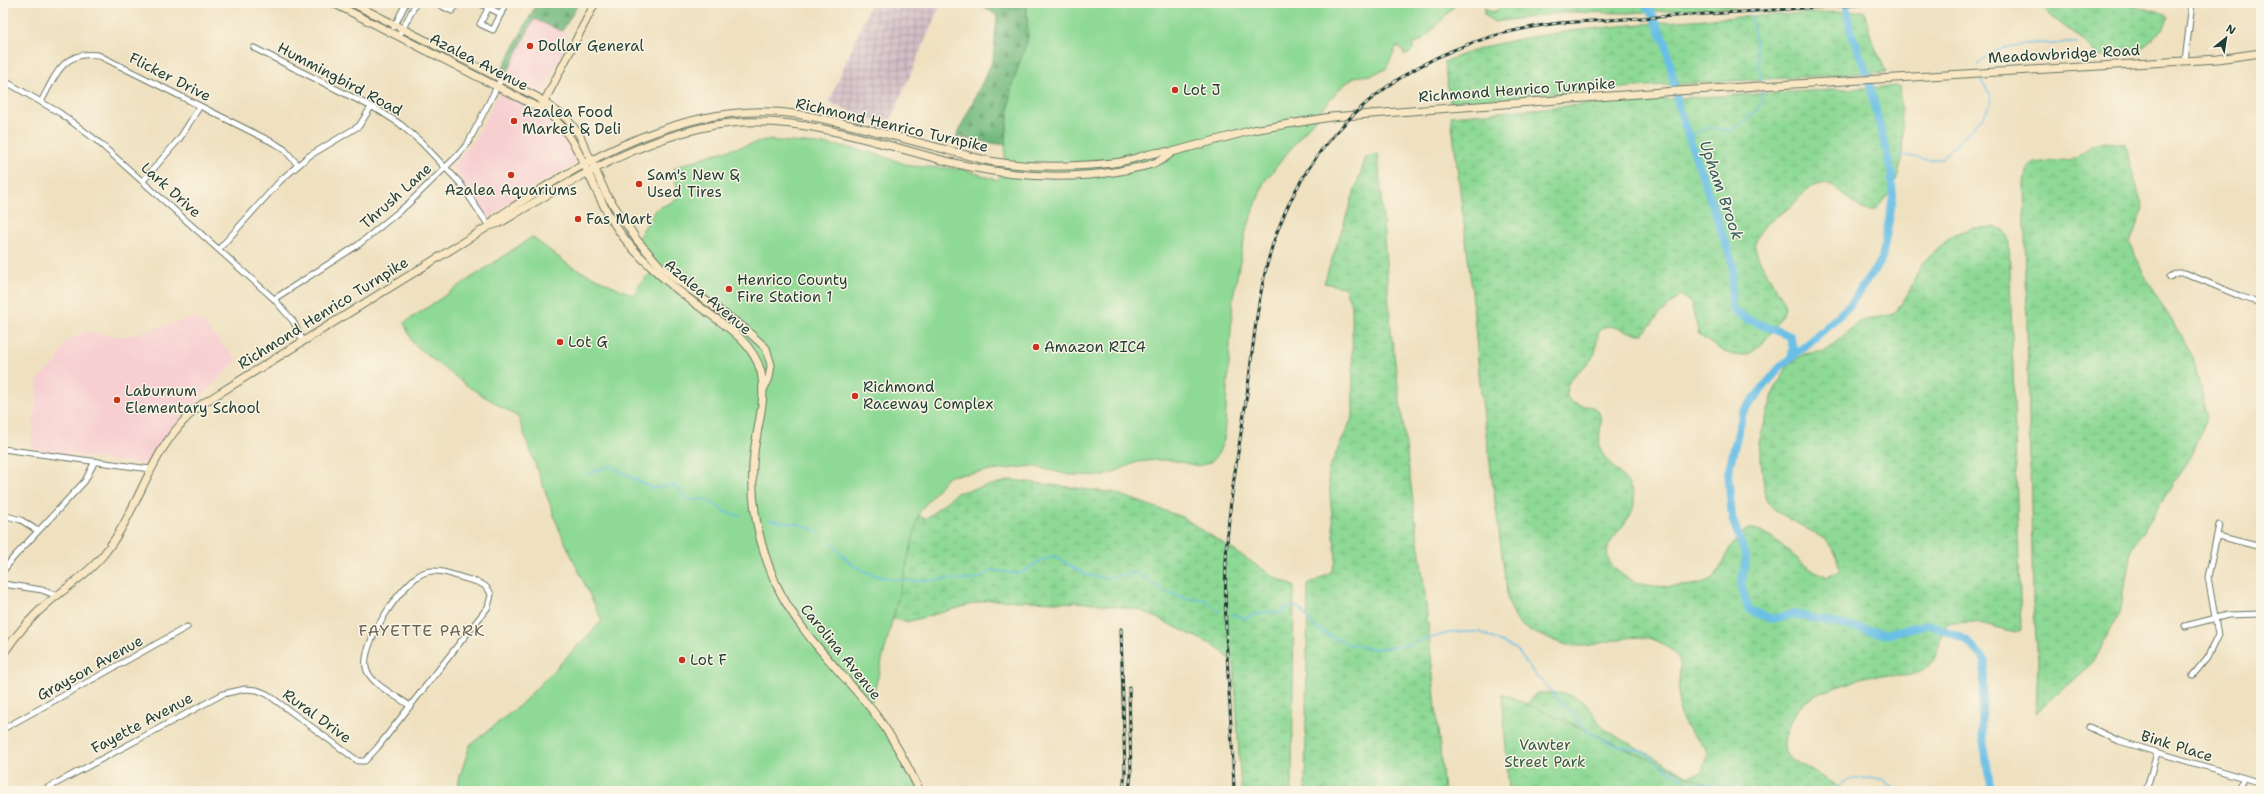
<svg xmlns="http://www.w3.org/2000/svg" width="2264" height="794" viewBox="0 0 2264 794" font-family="'Shantell Sans',sans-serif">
<defs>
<pattern id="industrial-grid" width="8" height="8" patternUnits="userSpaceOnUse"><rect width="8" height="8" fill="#d2bdc6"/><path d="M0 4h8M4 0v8" fill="none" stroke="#aa9ba2"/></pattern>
<pattern id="forest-firs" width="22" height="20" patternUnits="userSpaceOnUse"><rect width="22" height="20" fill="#72b97e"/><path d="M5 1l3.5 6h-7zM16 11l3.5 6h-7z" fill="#5d9868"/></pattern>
<pattern id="wetland-marsh" width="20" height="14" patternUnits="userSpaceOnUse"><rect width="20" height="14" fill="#8ed995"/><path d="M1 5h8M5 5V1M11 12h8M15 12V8" fill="none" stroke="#7abb81"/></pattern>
<pattern id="park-crowns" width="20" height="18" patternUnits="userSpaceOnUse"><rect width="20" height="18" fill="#8ed995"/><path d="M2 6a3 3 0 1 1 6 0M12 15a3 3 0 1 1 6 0" fill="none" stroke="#7abb81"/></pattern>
</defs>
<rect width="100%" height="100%" fill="#fcf5e5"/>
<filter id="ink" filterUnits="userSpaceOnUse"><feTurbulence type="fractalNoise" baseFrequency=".025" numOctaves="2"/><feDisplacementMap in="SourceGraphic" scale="8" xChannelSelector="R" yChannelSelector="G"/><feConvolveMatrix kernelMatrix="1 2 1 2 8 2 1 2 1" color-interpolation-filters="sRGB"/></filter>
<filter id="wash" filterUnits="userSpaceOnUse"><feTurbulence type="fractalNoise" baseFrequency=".012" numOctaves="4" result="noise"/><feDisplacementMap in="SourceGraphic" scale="16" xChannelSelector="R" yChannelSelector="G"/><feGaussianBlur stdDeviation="0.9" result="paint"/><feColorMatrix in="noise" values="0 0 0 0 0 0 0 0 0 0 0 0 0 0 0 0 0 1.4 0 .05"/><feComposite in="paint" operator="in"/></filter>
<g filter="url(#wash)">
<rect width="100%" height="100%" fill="#efe1c0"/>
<g fill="#f7cfd1">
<path d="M534 19 568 34 562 52 542 91 538 94 505 77Z"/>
<path d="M500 91 544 113 565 133 577 158 572 167 536 185 493 215H489L485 214 452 167 475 139Z"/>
<path d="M197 317 237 360 177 422 146 465 31 449 38 378 57 362 65 343 77 335 90 332 124 337Z"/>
</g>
<path fill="url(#industrial-grid)" d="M871 3H941L888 127 829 102Z"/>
<g fill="url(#forest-firs)" stroke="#487b59">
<path d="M537 3H579L562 31 534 19 506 74 501 72Z"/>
<path d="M979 3H1027L1028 39 1011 89 1005 145 956 137 993 60 997 16Z"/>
</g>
<g fill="url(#wetland-marsh)" stroke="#568b64">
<path d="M1509 3H1528L1536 6 1541 3H1803L1628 13 1569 12 1494 22 1484 14V8L1493 12Z"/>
<path d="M2039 3C2066 3 2154 0 2168 18L2163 30 2135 53 2099 57 2086 42 2053 18Z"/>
<path d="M1864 11 1871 38 1886 72 1646 86 1450 103 1444 62C1503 36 1568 31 1631 25 1708 18 1786 14 1864 11Z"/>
<path d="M1899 86C1902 125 1911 171 1882 203 1879 207 1876 211 1870 211 1851 209 1840 182 1820 184 1806 186 1799 200 1789 208 1780 214 1767 222 1761 231 1757 235 1754 246 1756 251 1760 265 1778 289 1785 304 1785 315 1778 322 1772 331 1746 368 1731 358 1699 335L1691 303 1680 295 1658 316 1643 334C1631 335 1612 323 1604 327 1595 332 1598 345 1595 353 1587 371 1563 374 1567 397 1578 411 1591 402 1598 411 1605 422 1596 438 1601 450 1607 466 1627 475 1633 493 1643 527 1582 543 1620 573 1639 588 1658 587 1681 586 1730 583 1713 565 1738 538 1741 535 1743 531 1747 530 1765 523 1794 559 1809 568 1815 572 1822 574 1828 577L1840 570 1836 554 1826 540 1776 511 1767 502 1765 496 1759 442 1774 391 1787 367 1798 358 1804 354 1825 351 1860 321 1891 315 1896 311 1908 294 1922 263 1954 234 1973 228 1995 227 2003 230 2009 240 2021 630 2015 632 1975 622 1947 623C1939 636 1939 658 1928 667 1911 682 1888 673 1869 676 1861 677 1853 681 1846 684 1819 693 1798 698 1788 728 1785 739 1781 746 1787 756L1845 791H1527L1525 706 1536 693C1554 693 1571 691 1586 704 1594 712 1598 724 1607 731L1688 776 1701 772 1709 755C1704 744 1693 737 1686 726 1674 709 1680 682 1680 662 1678 655 1674 653 1669 648 1637 622 1600 652 1567 645 1556 642 1527 631 1519 623 1514 618 1511 607 1508 601L1481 394 1471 282 1451 116 1613 102Z"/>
<path d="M2104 142 2126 144 2129 160 2143 208 2130 243 2142 271 2193 357 2207 415 2191 455 2131 551 2121 608 2094 661 2036 713 2038 660 2033 602 2024 183 2026 170 2032 163 2076 159 2091 146Z"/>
<path d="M1378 154 1391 331 1425 594 1444 791H1305L1308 585 1331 572 1336 560 1328 471 1353 416 1352 305 1344 287 1324 283 1366 157Z"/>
<path d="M1012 480 1115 493 1182 517 1278 579 1294 586 1292 791H1241L1234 663 1217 647 1140 610 1092 603 988 600 906 622 832 604 874 496 926 519 956 493Z"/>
</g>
<path fill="url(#park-crowns)" stroke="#568b64" d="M1502 693 1721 791H1509Z"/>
<path fill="#8ed995" stroke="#568b64" d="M1027 3H1457L1423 40 1413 44V50L1409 54H1404L1402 49 1397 46 1386 69 1371 75 1354 77 1338 90 1264 182 1245 234 1233 298 1224 440 1217 456 1209 463 1199 466 1171 460H1156L1137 462 1105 476 1070 475 1032 466 948 476 920 511 870 708 920 791H457L460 776 470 745 519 706 602 621 559 529 518 417 469 387 436 362 413 343 404 323 532 237 570 266 633 295 643 280 660 266 637 240 655 210 678 199 674 168 710 155 766 140 842 146 877 154 910 166 962 169 997 180 1003 173 1011 89 1028 39Z"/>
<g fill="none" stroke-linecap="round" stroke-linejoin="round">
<g stroke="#69bfe6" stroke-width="1.5">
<path d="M1749 3 1762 84"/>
<path d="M1978 65C1997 39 2048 43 2077 43"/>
<path d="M1689 139C1706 124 1711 127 1731 131 1749 118 1764 112 1762 88"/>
<path d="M1888 160 1903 155 1931 160 1942 158 1983 117 1990 105 1991 96 1980 79"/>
<path d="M587 474 610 466 652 488 674 485C686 500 686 502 706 499L725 512 740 516"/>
<path d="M769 520 799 524 820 533"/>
<path d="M832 543C839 551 847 563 856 567 885 583 917 582 949 579 968 578 976 585 992 570L1016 574 1023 572 1040 561 1054 556 1086 575 1107 578 1133 573 1141 575 1164 592 1189 599H1203L1219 611"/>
<path d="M1232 614 1244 618 1266 612 1279 613 1290 606 1300 608 1315 628 1347 644 1376 649 1403 646 1452 632H1480L1517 650 1533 672 1590 733 1615 745 1643 751 1666 769 1690 783 1732 787 1737 791"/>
<path d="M1834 791C1847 775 1864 778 1883 779L1895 791"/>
</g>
<g stroke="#69bfe6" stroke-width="8">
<path d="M1643 3 1650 10 1666 44 1679 109 1733 265 1731 305 1734 311 1747 319 1790 336 1793 348 1791 358"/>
<path d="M1846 3 1850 29 1867 74 1891 171 1893 197 1882 259 1849 306 1817 336 1780 367 1743 412 1728 473 1732 518 1746 557 1741 586 1749 610 1772 619 1793 614 1885 634 1929 624 1966 640 1985 660 1981 725 1991 791"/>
</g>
</g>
</g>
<g filter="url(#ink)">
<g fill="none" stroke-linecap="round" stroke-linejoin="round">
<g stroke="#687665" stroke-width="7">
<g id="street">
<path d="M436 3 452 11 457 3"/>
<path d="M479 3 501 14"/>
<path d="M491 3 480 24 493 30 506 3"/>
<path d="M3 6 5 3"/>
<path d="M394 27 406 3"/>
<path d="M399 36 416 3"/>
<path d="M254 48 380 111 400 124 421 142 460 183 489 226"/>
<path d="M2185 61 2192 3"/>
<path d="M3 80 60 113 96 140 274 299 293 321 303 341"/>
<path d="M41 102C55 76 63 50 98 55L276 144 284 149 298 165"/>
<path d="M143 181 180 138 200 106"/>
<path d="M219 249 281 180 309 156 359 126 371 107"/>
<path d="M2170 277 2177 273H2185L2242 297 2261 303"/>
<path d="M274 299 358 245 408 204 457 156 468 143 501 79"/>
<path d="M3 449 150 469"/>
<path d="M3 515 21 520 38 531"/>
<path d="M2218 536 2261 547"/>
<path d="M3 571 13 558 85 481 95 461"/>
<path d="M3 584 42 590 57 596"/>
<path d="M2185 626 2228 615 2261 614"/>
<path d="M2193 675 2207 658 2218 635 2208 577 2219 525"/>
<path d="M2089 727 2119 741 2261 783"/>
<path d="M3 729 187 627"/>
<path d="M42 791 223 694 245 689 257 690 267 694 358 761H365L377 748 488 607 491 595C488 584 477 582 467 579 455 576 439 568 426 572 404 578 357 648 367 671 374 686 397 696 410 706"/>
<path d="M2146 791 2157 753"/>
<path d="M2239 791 2243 778"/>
</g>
</g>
<g stroke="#687665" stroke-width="9">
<g id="secondary">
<path d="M333 3 547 112C576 136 583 165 600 198 610 219 624 241 642 258 656 272 672 286 688 298 715 320 751 336 761 372 767 398 757 427 754 453 749 498 758 543 776 584 799 633 839 669 872 710 892 735 906 763 920 791"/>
<path d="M352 3 537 97 567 119 579 134 606 194 637 240 660 266 677 280 744 328 766 348 771 365 769 378 763 390"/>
<path d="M543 104 595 3"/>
<path d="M489 226 500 223C569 181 660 126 743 122 818 119 887 147 958 164 1012 177 1066 180 1120 171 1139 167 1158 166 1172 152"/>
<path d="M3 654C16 635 31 617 49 602 68 586 89 573 104 554 143 505 149 445 202 404L489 226 495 219C583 160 691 96 802 115 851 123 899 138 947 150 963 154 980 160 996 162 1035 168 1074 167 1113 163 1133 161 1152 150 1172 152L1253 130 1331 117 1677 91 2218 59 2261 53"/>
</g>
</g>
<use href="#street" stroke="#fff" stroke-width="5"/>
<use href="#secondary" stroke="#f9e7c3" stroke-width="7"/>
<g stroke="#1f3d34" stroke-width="3">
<g id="rail">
<path d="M1121 629 1125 772 1123 791"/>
<path d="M1129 791 1131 774 1129 688"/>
<path d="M1234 791C1232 715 1223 638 1226 561 1228 505 1239 449 1247 394 1254 340 1258 284 1277 232 1322 109 1431 38 1559 23L1887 3"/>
</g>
</g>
<use href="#rail" stroke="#fcf5e5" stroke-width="1.5" stroke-dasharray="4.5" stroke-linecap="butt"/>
</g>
</g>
<g fill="#c8321e" stroke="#fcf5e5" stroke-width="1.5">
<circle cx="530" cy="46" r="4"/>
<circle cx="1175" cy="90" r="4"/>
<circle cx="514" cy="121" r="4"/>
<circle cx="511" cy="175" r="4"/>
<circle cx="639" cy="184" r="4"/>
<circle cx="578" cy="219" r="4"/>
<circle cx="729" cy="289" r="4"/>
<circle cx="560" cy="342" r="4"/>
<circle cx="1036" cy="347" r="4"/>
<circle cx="855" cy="396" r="4"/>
<circle cx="117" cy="400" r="4"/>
<circle cx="682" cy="660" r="4"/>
</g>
<g text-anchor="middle" stroke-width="3" stroke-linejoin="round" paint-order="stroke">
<g font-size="15" fill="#1f3d34" stroke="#fcf5e5" text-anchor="start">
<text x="538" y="51">Dollar General</text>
<text x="1183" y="95">Lot J</text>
<text x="522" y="117">Azalea Food<tspan x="522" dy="17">Market &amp; Deli</tspan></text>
<text x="647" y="180">Sam's New &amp;<tspan x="647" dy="17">Used Tires</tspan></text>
<text x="511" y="195" text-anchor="middle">Azalea Aquariums</text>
<text x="586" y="224">Fas Mart</text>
<text x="737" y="285">Henrico County<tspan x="737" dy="17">Fire Station 1</tspan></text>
<text x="568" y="347">Lot G</text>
<text x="1044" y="352">Amazon RIC4</text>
<text x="863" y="392">Richmond<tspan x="863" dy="17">Raceway Complex</tspan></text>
<text x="125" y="396">Laburnum<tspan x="125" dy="17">Elementary School</tspan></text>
<text x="690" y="665">Lot F</text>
</g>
<g font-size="15" fill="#1f3d34" stroke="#fcf5e5">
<text transform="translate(2064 54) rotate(-3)" y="5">Meadowbridge Road</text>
<text transform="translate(479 62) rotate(27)" y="5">Azalea Avenue</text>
<text transform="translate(170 77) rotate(27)" y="5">Flicker Drive</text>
<text transform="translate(340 79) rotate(28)" y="5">Hummingbird Road</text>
<text transform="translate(1517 90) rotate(-4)" y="5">Richmond Henrico Turnpike</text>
<text transform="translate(892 125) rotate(13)" y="5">Richmond Henrico Turnpike</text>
<text transform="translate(171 190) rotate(42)" y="5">Lark Drive</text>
<text transform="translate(396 196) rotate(-42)" y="5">Thrush Lane</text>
<text transform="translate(708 297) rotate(40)" y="5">Azalea Avenue</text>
<text transform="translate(323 313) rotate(-32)" y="5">Richmond Henrico Turnpike</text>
<text transform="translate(841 652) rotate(51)" y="5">Carolina Avenue</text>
<text transform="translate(90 668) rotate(-29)" y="5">Grayson Avenue</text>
<text transform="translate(317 716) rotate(36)" y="5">Rural Drive</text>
<text transform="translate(142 723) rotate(-28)" y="5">Fayette Avenue</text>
<text transform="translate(2177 746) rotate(17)" y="5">Bink Place</text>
</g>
<g font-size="15" fill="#355c47" stroke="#fcf5e5">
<text x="1545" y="750">Vawter<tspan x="1545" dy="17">Street Park</tspan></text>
</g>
<g font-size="16" font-style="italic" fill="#325e60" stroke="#fcf5e5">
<text transform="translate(1722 190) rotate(71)" y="6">Upham Brook</text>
</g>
<g font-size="16" letter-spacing="1" fill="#666558" stroke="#fcf5e5">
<text x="422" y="636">FAYETTE PARK</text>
</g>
</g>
<rect width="2264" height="794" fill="none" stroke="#fcf5e5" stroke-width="16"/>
<g transform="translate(2226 38) rotate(30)" stroke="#fcf5e5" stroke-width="3" paint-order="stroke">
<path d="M0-3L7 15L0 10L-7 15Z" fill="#1f3d34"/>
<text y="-6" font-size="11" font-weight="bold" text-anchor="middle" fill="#1f3d34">N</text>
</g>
</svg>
